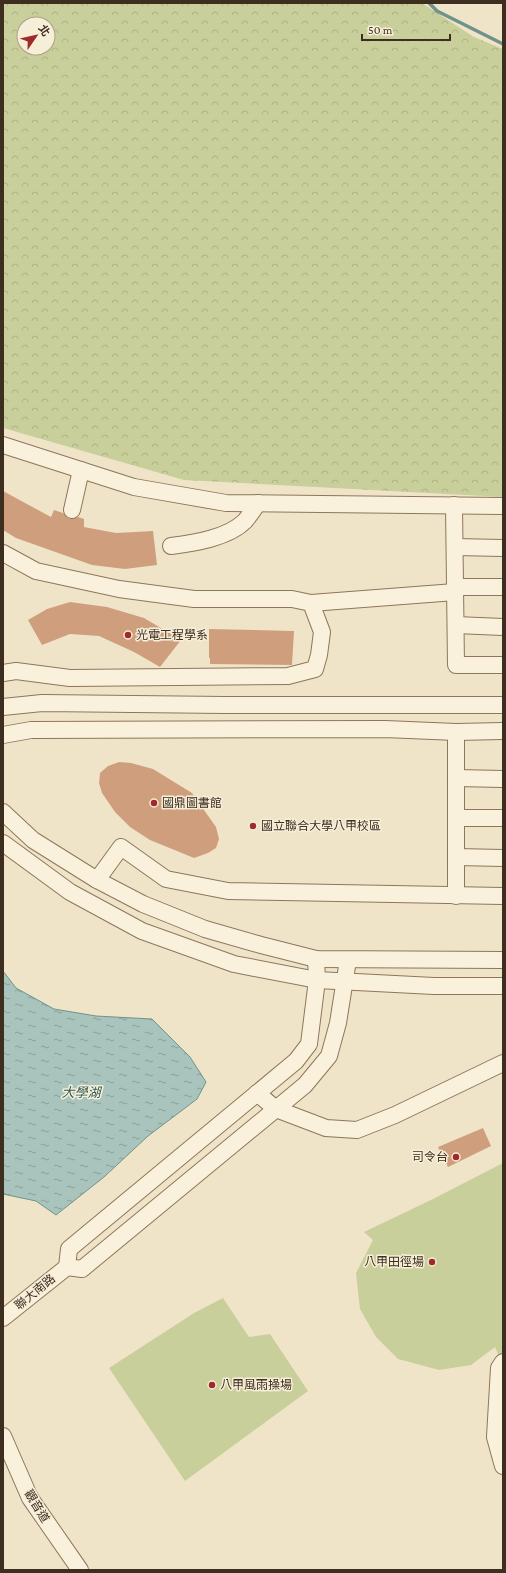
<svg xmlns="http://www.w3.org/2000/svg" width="506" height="1573" viewBox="0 0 506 1573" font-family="'Crimson Pro','Noto Sans TC',serif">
<defs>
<pattern id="forest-crowns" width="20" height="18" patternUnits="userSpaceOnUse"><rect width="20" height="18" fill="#c9cf9b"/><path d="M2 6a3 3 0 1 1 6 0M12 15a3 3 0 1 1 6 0" fill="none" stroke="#aeb285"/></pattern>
<pattern id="water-ripples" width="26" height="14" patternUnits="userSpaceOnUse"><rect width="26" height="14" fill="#a9c4bc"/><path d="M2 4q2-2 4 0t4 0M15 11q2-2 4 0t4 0" fill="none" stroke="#8ba098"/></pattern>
</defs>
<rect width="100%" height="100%" fill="#f0e4c8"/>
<g fill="#c9cf9b">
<path d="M503 1163V1353L499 1356 495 1347 471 1365 439 1370 398 1359 376 1337 360 1309 356 1273 373 1240 364 1232 433 1199Z"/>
<path d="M223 1298 249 1337 270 1334 308 1391 185 1481 109 1368 194 1313Z"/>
</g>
<path fill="url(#forest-crowns)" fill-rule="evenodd" d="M3 3H422L474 37 503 49V497L184 480 3 428ZM24 24H48V48H24Z"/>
<path fill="url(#water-ripples)" stroke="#6f938a" d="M3 971 16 988 54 1009 96 1016 152 1019 190 1057 206 1082 197 1099 148 1136 104 1177 56 1215 36 1201 3 1194Z"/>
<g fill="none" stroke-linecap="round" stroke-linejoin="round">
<path stroke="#6f938a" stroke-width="3.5" d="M429 3 437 11 503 44"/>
</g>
<g fill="#cf9f7d">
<path d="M3 491 51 517 54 510 63 513 70 519 78 517 84 519V527L116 533 153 531 157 565 125 569 92 565 16 538 3 530Z"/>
<path d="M70 602 107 607 144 618 181 640 160 667 134 652 99 636 70 634 42 645 28 620 47 609Z"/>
<path d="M209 629 294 631 292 665 210 664V658H209Z"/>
<path d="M119 762 131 763 153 769 192 793 216 827 219 839 216 848 208 853 194 858 150 840 130 827 115 812 102 793 99 783 100 773 108 766Z"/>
<path d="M483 1128 491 1146 448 1167 438 1147Z"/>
</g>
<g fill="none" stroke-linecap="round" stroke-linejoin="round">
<g stroke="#8d765c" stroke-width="18">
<g id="minor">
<path d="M3 445 134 487 226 503 503 506"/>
<path d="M454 505 456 665H503"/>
<path d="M72 510 81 470"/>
<path d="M171 546C194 543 228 538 245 521 250 515 254 509 258 503"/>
<path d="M455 547 503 548"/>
<path d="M3 553 36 571 119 589 194 599H292L311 603 322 632 319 655 315 669 288 676 70 678 16 671 3 673"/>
<path d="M455 587H503"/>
<path d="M311 603 455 592"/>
<path d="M456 625 503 627"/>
<path d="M3 707 42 703 225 705H503"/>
<path d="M456 732V896"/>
<path d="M3 735 31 730 385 729 456 732 503 731"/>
<path d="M456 778 503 779"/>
<path d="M3 812 33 840 97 880 143 904 205 929 261 945 316 959 503 960"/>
<path d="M456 818H503"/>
<path d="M3 843 70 892 142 931 234 964 317 980 434 986H503"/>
<path d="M456 857 503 858"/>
<path d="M97 880 121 847 166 879 228 891 503 896"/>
<path d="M316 959 317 980 309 1044 296 1061 69 1249 67 1267 82 1269 305 1085 329 1056 338 1023 348 960"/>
<path d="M257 1093 276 1109 326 1128 357 1130 395 1115 503 1063"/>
<path d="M3 1318 67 1267"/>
<path d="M503 1362 499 1368 495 1437 503 1466"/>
<path d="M3 1436 30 1498 80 1570"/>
</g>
</g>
<use href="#minor" stroke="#faf1dc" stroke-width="16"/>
</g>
<g fill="#9e2a2b" stroke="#f7eed8" stroke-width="1.5">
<circle cx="128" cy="635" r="4"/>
<circle cx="154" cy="803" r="4"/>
<circle cx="253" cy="826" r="4"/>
<circle cx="456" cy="1157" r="4"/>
<circle cx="432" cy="1262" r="4"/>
<circle cx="212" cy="1385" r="4"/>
</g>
<g text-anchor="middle" stroke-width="3" stroke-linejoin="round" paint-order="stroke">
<g font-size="12" fill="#3d2e20" stroke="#f7eed8" text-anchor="start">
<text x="136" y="639">光電工程學系</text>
<text x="162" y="807">國鼎圖書館</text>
<text x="261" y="830">國立聯合大學八甲校區</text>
<text x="448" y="1161" text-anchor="end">司令台</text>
<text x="424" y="1266" text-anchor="end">八甲田徑場</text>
<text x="220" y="1389">八甲風雨操場</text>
</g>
<g font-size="12" fill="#3d2e20" stroke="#f7eed8">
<text transform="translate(35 1292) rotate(-39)" y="4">聯大南路</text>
<text transform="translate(37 1506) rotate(59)" y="4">觀音道</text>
</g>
<g font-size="13" font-style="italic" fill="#2f5d5a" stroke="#f7eed8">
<text x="81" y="1097">大學湖</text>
</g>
</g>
<rect width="506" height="1573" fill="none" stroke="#3d2e20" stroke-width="8"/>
<g transform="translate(36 36) rotate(56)"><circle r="19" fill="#f7eed8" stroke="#ada18e"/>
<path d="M0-3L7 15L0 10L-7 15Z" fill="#9e2a2b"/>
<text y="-6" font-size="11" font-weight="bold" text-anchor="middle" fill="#3d2e20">北</text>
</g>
<path d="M362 34v6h88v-6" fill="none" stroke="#3d2e20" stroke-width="2"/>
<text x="368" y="34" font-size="12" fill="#3d2e20" stroke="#f7eed8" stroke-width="3" paint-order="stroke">50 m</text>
</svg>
